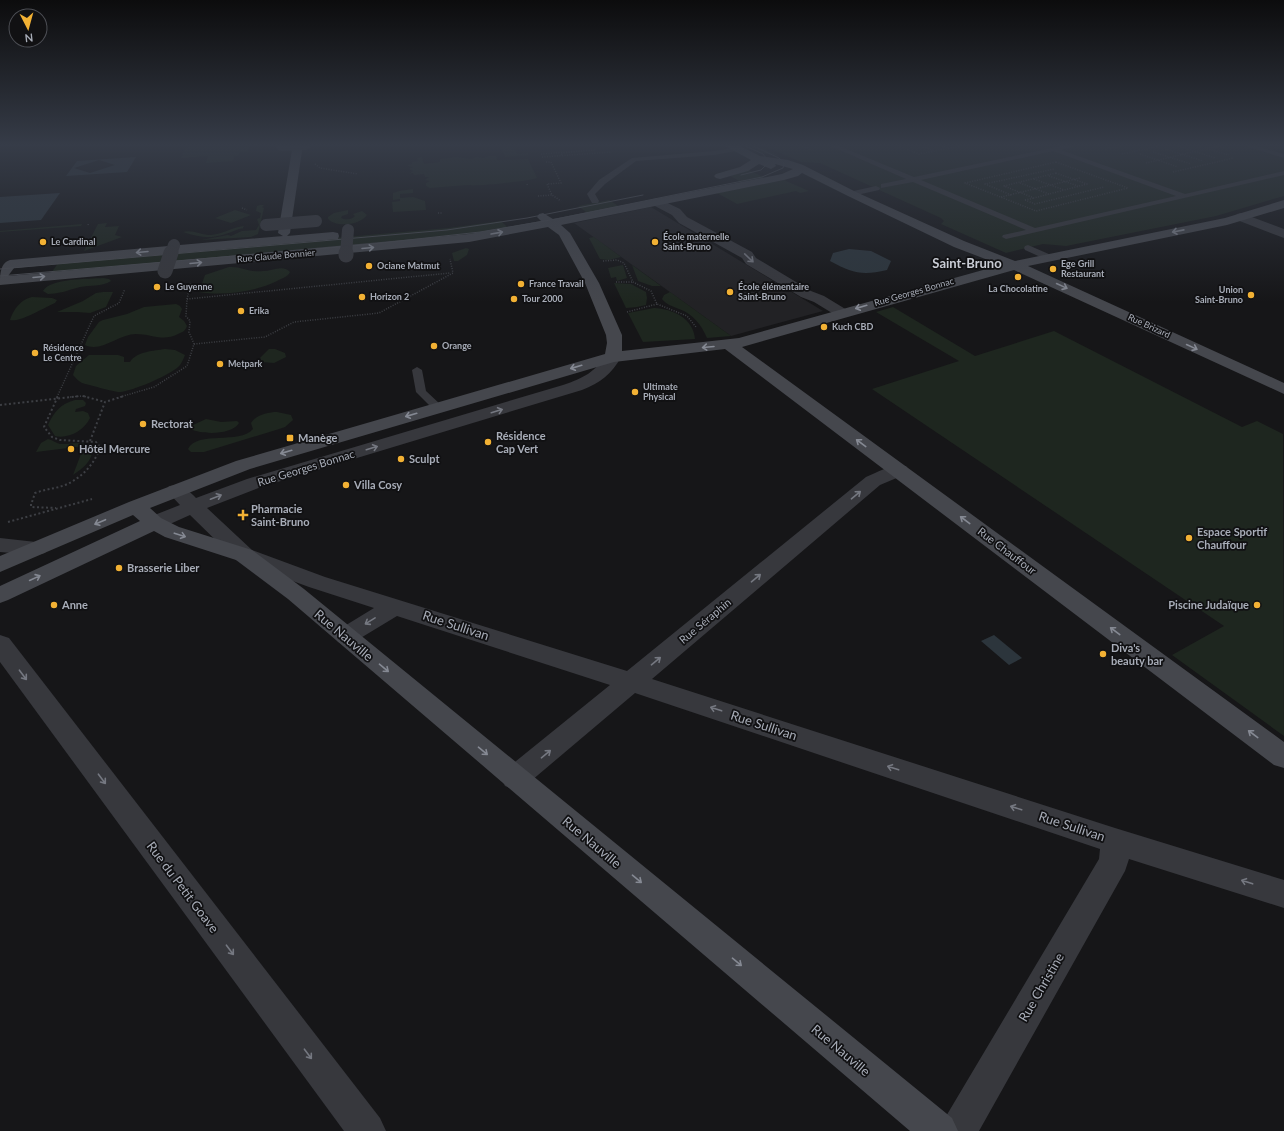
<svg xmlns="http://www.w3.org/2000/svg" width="1284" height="1131" viewBox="0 0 1284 1131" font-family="Lato,sans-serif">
<rect width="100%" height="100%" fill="#161618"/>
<path fill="#222225" d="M651 207 823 311 731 336 574 223Z"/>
<g fill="#1e261f">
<path d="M231 144H250L248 152H239L238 156H234L233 161 206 163 208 156 181 158 186 147Z"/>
<path d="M500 144H512L517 154 528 153V155L505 157Z"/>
<path d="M738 144H753L780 156 760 153Z"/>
<path d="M760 144H1284V196L1216 216 1066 246 1043 244 1006 253 941 224 944 221 941 218 820 163 801 162Z"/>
<path d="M488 156H496L497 160 528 159 537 178C531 181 472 187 468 185L430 188 426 186V183L430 181 425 180 429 177H425L424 174 414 175 413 173 409 174 413 171 409 169 413 167 408 166V165L412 164V162L418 161 417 158 422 157 424 164 440 162V159L456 157 472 159 476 157 484 158Z"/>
<path d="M749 170 765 178 743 183 730 176Z"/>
<path d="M784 180 809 191 800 193 796 191 737 204 717 193Z"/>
<path d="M413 189V193L400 194V198L413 197 425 201 426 210 393 212 392 202 400 201V199L393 200V193L399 191Z"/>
<path d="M609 200 620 207 589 214 578 206Z"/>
<path d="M260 205H264L262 207 264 208 258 234 251 237 201 240 228 235 231 236 242 231 256 230 259 225 257 219 260 218 261 213 256 211 257 206Z"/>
<path d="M235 210 251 215 231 223 215 218Z"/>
<path d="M348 210V214L342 216 341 218C345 220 352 220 355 216L353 214 362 211 367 215C360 225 337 228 328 219V217L334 213Z"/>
<path d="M501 221 509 229 481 233 51 273 59 262 448 228Z"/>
<path d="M107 223 105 227 119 226 115 235 122 237 84 251 98 224Z"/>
<path d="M82 224 81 226 0 232V231Z"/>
<path d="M244 226C241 231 245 227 239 229 217 238 207 240 183 232 191 229 202 235 211 235 224 234 232 227 244 226Z"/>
<path d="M594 237 621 257 609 260 600 259 589 238Z"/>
<path d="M466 248 469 249 467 255 458 261H454L452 253Z"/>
<path d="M623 265 627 278 617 281 616 277 611 278 608 268Z"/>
<path d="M632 265 661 286H652L638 281Z"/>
<path d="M229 267C241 266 251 273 263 271 272 271 283 264 290 272 288 277 282 278 277 281 254 292 225 296 199 292L205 275Z"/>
<path d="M103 278 109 279 111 281C101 287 90 285 80 287 69 290 59 294 48 294L43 291C50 278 89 279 103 278Z"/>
<path d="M614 283 631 284 646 292 647 298 646 305 637 307 626 308Z"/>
<path d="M103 292H113L106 307 90 313 77 312H57L83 301 96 293Z"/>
<path d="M670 292 731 336 707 338C701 324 693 314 679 309 672 306 667 305 662 299L664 295Z"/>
<path d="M32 297 52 298 57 300 55 303C45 307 20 323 10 320 13 310 21 299 32 297Z"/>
<path d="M176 304 180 306 182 309 179 317 184 321 187 326C185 331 183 332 178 334 163 342 151 334 136 334 119 334 101 353 85 345L88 337 99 322 103 320 127 314 144 307Z"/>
<path d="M893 307 975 356 1054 331 1242 427 1257 421 1283 434 1284 736 1172 655 1224 626 872 389 959 361 876 312Z"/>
<path d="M654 308C673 309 693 318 695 339L643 342 628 313Z"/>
<path d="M165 349 175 350 185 355C183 360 181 365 177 368 167 376 133 391 120 392 118 393 86 384 82 383 78 381 76 378 73 375L76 366 89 355H118L124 357V362H130C137 351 154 351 165 349Z"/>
<path d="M269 349H275L285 353 286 357 274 363 262 362 260 358Z"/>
<path d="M75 400H83L86 403 85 406 76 409 75 412 83 411 88 413 90 418C84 431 68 439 55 436L48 425C54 412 60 404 75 400Z"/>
<path d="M277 412 291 415 293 420 285 427 276 430 204 452H191L188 449C198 430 239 445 253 429L251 423C256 415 268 412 277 412Z"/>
<path d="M206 419 221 422 237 421 239 423C232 435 202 435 191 429L193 425Z"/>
<path d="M48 439C52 440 56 443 60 444 71 445 83 439 92 448 94 460 82 469 73 475L84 446 36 452 41 443Z"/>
</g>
<g fill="#2c353c" fill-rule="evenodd">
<path d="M136 157 127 172 66 176 77 161ZM99 160 115 165 90 173 74 168Z"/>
<path d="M60 193 41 220 0 223V197Z"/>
<path d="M849 249 871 251 891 261 887 270C862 276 852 273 830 261L833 253Z"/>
<path d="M994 635 1022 658 1009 665 981 641Z"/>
</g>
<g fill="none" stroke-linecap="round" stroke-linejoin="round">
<g stroke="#3d3f44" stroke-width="1.5" stroke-dasharray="1 1.5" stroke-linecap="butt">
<path d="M798 144 812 150"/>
<path d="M893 144 919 154 971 144"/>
<path d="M916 144 934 151"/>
<path d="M937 144 948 148"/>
<path d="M1190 144 1229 155"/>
<path d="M1211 144 1225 148"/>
<path d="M1178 146 1215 158"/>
<path d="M1105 149 1130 144"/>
<path d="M1165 149 1203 161"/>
<path d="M1153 152 1191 164"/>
<path d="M541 154 594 150 561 153 562 156"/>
<path d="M1122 154 1170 144"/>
<path d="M1140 154 1178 167"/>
<path d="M542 157 612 152"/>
<path d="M546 162H551L561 183 547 184 552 195 561 201"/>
<path d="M1056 162 1128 188 1036 211 965 183Z"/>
<path d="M1146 163 1219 146"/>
<path d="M315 164 320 168 358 174"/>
<path d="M1173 172 1234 158"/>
<path d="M1056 173 1087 184 1034 198 1004 186Z"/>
<path d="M1049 176 1078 186"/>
<path d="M1034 179 1064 190"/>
<path d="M1020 183 1049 194"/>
<path d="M527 184 528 186"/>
<path d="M1011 195 985 184 1054 169"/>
<path d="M538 196 552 195"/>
<path d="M1001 197 1080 178"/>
<path d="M1025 200 1035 204 1104 187"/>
<path d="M1025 200 1034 198"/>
<path d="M242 208 247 210"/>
<path d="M438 213H442"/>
<path d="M88 225 89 223"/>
<path d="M603 261 617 260 624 263 633 282 651 291 657 304 687 316 696 327"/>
<path d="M616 282H633"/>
<path d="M187 299 450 273"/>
<path d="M627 312 657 304"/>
<path d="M194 344 265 337 294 322 379 313 453 273 450 259"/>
<path d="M57 397 94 316 119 303 125 289"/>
<path d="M70 397 82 396 87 397"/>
<path d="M120 397 154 387 187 366 194 344 189 332 190 321 186 316 187 299 191 282"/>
</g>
<g stroke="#3d3f44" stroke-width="2" stroke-dasharray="2 2.5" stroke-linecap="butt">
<path d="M83 396 105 402"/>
<path d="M0 405 80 396"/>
<path d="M90 441 105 402 124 396"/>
<path d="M32 502 35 493C43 490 51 489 59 487 78 482 95 465 100 447L96 442 60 440 52 437 44 427 58 396"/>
<path d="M31 504V507L56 508"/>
<path d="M8 522 92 499"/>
</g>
<g fill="#37383d" fill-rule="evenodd">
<path d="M826 144H834L914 177 1071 144H1081L1061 150 1185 194 1284 171V175L1006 239 1002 237 1003 235 1026 230 913 182 881 188V184L906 179ZM1053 151 1176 196 1035 228 921 180Z"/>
<path d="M1239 144H1248L1284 154V158Z"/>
<path d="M739 147 742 149 741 150 714 155 636 161 605 184 595 194 599 201 598 203H592L587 194 599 180 632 158 714 151Z"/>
<path d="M876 186 880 188 879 190 852 196 848 194 849 192Z"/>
<path d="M1028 245 1051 255 1052 257 1051 259H1045L1025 250 1024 248 1025 246Z"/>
<path d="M417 367 422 370 426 391 441 405 443 407 441 409H433L416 392 412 370Z"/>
</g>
<g fill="#37383d" fill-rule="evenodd">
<path d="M657 198 680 209 687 217 752 252 756 258 811 291 824 296 847 310 850 313 847 316 842 318 837 316 814 302 801 297 746 264 742 258 679 223 672 215 653 205 651 202 653 199Z"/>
<path d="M1241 213 1284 229V238L1237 220 1235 217 1237 214Z"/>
<path d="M613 352 619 354 621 357C612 374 600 383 582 390L261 487 207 508 252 550 325 577 627 671 866 477C878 472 892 463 906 466L909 470 906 474 880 485 652 679 1115 828 1284 880V908L1129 859 1125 871 979 1131H939L945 1118 1099 859 1100 849 635 693 525 786 515 790 505 786 501 778 505 770 610 685 397 616 354 642 346 645 338 642 334 636 338 630 374 608 309 587 236 560 190 515 161 528 154 529 147 528 144 523 147 518 180 505 166 490 169 486C182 483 187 489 196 498L247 479 563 385C584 378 595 372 607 354Z"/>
<path d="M0 538 45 543 48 548 45 553 37 555 0 552Z"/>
<path d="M0 635 9 638 380 1118 386 1131H344L0 662Z"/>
</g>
<path fill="#45474d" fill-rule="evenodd" d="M293 144H303L290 233 287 236 333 232 338 233 339 236 338 239 14 268 8 276 469 234 541 221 537 217 539 214 543 213 553 219 782 174 793 169 775 164 776 166 771 169 759 164 748 171 720 179 716 178 714 176 716 174 740 167 751 160 725 146 724 144H736L760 156 788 160 803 165 856 192 964 241 1015 261 1225 218 1284 200V208L1227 225 1028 266 1284 383V394L1014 270 742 347 1284 742V768L1274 765 725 349 614 362 250 469 150 508 161 518 179 527 252 550 304 589 952 1118 958 1131H910L288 599 236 560 165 537 154 531 8 600 0 603V586L140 521 133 515 0 572V556L129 502 236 461 605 354 607 343 606 335 585 283 559 235 548 227 469 242 0 285C0 275 0 263 10 260L283 236 278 233ZM802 173 848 196 954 247 1001 265 739 338 622 351V335L599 283 570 233 561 225 784 180 798 176Z"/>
<g stroke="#4a4c52" stroke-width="1">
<path d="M741 144 763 154 769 162 761 170 741 175"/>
<path d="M0 269 447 230 527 218 643 195"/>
<path d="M0 276 363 245 480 232 556 219 762 177 783 168 784 163 779 158 749 144"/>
</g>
<g stroke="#37383d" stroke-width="12">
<path d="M282 145 305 144"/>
<path d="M266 225 316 221"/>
<path d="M171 254 174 245"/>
<path d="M346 254 348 230"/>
</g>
<g stroke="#37383d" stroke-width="15">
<path d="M346 255V253"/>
<path d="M165 271 171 253"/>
</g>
</g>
<defs><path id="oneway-shaft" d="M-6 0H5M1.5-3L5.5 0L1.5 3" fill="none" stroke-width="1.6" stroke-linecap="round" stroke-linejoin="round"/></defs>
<g stroke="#858993">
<use href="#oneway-shaft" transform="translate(1178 231) rotate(169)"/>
<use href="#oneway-shaft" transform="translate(497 233) rotate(-10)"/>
<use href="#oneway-shaft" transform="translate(368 248) rotate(-5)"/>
<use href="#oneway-shaft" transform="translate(142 252) rotate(175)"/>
<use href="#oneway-shaft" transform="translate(196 263) rotate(-5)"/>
<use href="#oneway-shaft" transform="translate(39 277) rotate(-5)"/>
<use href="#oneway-shaft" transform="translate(1062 286) rotate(25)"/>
<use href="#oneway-shaft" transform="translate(861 307) rotate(164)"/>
<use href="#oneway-shaft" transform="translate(708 347) rotate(175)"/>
<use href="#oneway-shaft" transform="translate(1192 347) rotate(25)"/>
<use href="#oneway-shaft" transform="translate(576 367) rotate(164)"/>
<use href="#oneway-shaft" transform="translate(411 415) rotate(164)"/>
<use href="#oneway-shaft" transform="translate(861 443) rotate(-143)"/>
<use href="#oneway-shaft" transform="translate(286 452) rotate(164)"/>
<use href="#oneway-shaft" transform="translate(965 520) rotate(-143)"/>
<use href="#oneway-shaft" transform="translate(100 522) rotate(157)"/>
<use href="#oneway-shaft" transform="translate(180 535) rotate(18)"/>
<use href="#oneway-shaft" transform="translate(35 578) rotate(-25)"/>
<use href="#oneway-shaft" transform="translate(1115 631) rotate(-143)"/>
<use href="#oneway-shaft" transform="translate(384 668) rotate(40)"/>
<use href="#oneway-shaft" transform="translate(1253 734) rotate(-143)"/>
<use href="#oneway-shaft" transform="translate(483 751) rotate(40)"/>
<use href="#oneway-shaft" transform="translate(637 879) rotate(40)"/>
<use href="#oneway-shaft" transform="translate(737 962) rotate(40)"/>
</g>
<g stroke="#757881">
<use href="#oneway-shaft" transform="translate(749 258) rotate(44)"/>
<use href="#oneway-shaft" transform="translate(497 411) rotate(-17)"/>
<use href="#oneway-shaft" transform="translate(372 448) rotate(-17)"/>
<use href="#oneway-shaft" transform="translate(856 495) rotate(-40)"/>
<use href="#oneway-shaft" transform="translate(216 497) rotate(-21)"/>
<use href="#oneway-shaft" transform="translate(756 578) rotate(-40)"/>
<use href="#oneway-shaft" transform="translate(370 621) rotate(148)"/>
<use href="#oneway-shaft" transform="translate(656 661) rotate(-40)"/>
<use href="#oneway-shaft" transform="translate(23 675) rotate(53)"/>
<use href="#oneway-shaft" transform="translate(716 709) rotate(-162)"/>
<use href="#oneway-shaft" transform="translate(546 754) rotate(-40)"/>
<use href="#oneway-shaft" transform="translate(893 768) rotate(-162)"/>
<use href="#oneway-shaft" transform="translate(102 779) rotate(53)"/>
<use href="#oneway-shaft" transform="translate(1016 808) rotate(-162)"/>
<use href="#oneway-shaft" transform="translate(1247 882) rotate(-162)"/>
<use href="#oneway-shaft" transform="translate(230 950) rotate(53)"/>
<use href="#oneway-shaft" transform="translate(308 1054) rotate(53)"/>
</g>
<linearGradient id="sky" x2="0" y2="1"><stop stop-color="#0c0c0d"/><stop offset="0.48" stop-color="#363c48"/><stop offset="1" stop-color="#363c48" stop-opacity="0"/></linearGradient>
<rect width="1284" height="302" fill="url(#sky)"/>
<g fill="#f2b134" stroke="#111113" stroke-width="1.5">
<circle cx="43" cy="242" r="4"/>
<circle cx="655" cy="242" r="4"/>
<circle cx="369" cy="266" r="4"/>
<circle cx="1053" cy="269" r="4"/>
<circle cx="1018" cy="277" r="4"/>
<circle cx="521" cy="284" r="4"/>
<circle cx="157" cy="287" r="4"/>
<circle cx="730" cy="292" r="4"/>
<circle cx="1251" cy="295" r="4"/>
<circle cx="362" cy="297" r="4"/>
<circle cx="514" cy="299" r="4"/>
<circle cx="241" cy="311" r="4"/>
<circle cx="824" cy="327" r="4"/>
<circle cx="434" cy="346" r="4"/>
<circle cx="35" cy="353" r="4"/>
<circle cx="220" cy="364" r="4"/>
<circle cx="635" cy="392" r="4"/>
<circle cx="143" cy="424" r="4"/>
<rect x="286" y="434" width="8" height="8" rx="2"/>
<circle cx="488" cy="442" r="4"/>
<circle cx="71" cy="449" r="4"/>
<circle cx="401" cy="459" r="4"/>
<circle cx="346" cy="485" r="4"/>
<path d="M241 509h4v4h4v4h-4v4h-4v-4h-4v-4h4z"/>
<circle cx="1189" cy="538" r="4"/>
<circle cx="119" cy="568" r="4"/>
<circle cx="54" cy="605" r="4"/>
<circle cx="1257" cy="605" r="4"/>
<circle cx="1103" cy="654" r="4"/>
</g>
<g text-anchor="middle" stroke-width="3.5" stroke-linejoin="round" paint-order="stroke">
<g font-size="9" font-weight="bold" fill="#a8adb8" stroke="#111113" text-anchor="start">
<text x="663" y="240">École maternelle<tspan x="663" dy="10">Saint-Bruno</tspan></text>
<text x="51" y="245">Le Cardinal</text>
<text x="1061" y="267">Ege Grill<tspan x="1061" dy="10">Restaurant</tspan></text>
<text x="377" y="269">Ociane Matmut</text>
<text x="529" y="287">France Travail</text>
<text x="165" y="290">Le Guyenne</text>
<text x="738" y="290">École élémentaire<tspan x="738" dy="10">Saint-Bruno</tspan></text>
<text x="1018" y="292" text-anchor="middle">La Chocolatine</text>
<text x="1243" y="293" text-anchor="end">Union<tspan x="1243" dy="10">Saint-Bruno</tspan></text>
<text x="370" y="300">Horizon 2</text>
<text x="522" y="302">Tour 2000</text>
<text x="249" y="314">Erika</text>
<text x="832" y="330">Kuch CBD</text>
<text x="442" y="349">Orange</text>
<text x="43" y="351">Résidence<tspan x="43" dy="10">Le Centre</tspan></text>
<text x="228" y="367">Metpark</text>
<text x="643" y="390">Ultimate<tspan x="643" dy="10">Physical</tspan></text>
</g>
<g font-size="9" fill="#a8adb8" stroke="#111113">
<text transform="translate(276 256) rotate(-5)" y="3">Rue Claude Bonnier</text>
<text transform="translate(914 292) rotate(-16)" y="3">Rue Georges Bonnac</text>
<text transform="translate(1149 326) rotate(25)" y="3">Rue Brizard</text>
</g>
<g font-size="11" font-weight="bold" fill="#a8adb8" stroke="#111113" text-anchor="start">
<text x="151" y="428">Rectorat</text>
<text x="496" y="440">Résidence<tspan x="496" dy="13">Cap Vert</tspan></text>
<text x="298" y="442">Manège</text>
<text x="79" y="453">Hôtel Mercure</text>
<text x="409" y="463">Sculpt</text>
<text x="354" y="489">Villa Cosy</text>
<text x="251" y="513">Pharmacie<tspan x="251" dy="13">Saint-Bruno</tspan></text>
<text x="1197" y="536">Espace Sportif<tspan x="1197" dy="13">Chauffour</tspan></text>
<text x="127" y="572">Brasserie Liber</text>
<text x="62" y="609">Anne</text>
<text x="1249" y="609" text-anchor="end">Piscine Judaïque</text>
<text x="1111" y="652">Diva's<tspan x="1111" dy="13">beauty bar</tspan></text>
</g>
<g font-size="11" fill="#a8adb8" stroke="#111113">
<text transform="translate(306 468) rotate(-17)" y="4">Rue Georges Bonnac</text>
<text transform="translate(1007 551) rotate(37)" y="4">Rue Chauffour</text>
<text transform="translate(705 621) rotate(-40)" y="4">Rue Séraphin</text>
</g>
<g font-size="13" font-weight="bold" fill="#c9ccd4" stroke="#111113">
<text x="967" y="268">Saint-Bruno</text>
</g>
<g font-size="13" fill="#a8adb8" stroke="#111113">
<text transform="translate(456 625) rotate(18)" y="5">Rue Sullivan</text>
<text transform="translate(344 635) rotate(40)" y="5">Rue Nauville</text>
<text transform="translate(764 725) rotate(18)" y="5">Rue Sullivan</text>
<text transform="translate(1072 826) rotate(18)" y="5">Rue Sullivan</text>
<text transform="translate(592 842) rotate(40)" y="5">Rue Nauville</text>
<text transform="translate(183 887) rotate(53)" y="5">Rue du Petit Goave</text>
<text transform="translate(1041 987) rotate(-60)" y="5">Rue Christine</text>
<text transform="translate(841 1050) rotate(40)" y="5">Rue Nauville</text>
</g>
</g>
<g transform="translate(28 28) rotate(174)"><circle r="19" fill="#111113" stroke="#4d4f55"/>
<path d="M0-3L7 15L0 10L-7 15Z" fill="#f2b134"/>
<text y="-6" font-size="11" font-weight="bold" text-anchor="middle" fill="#a8adb8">N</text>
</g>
</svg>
